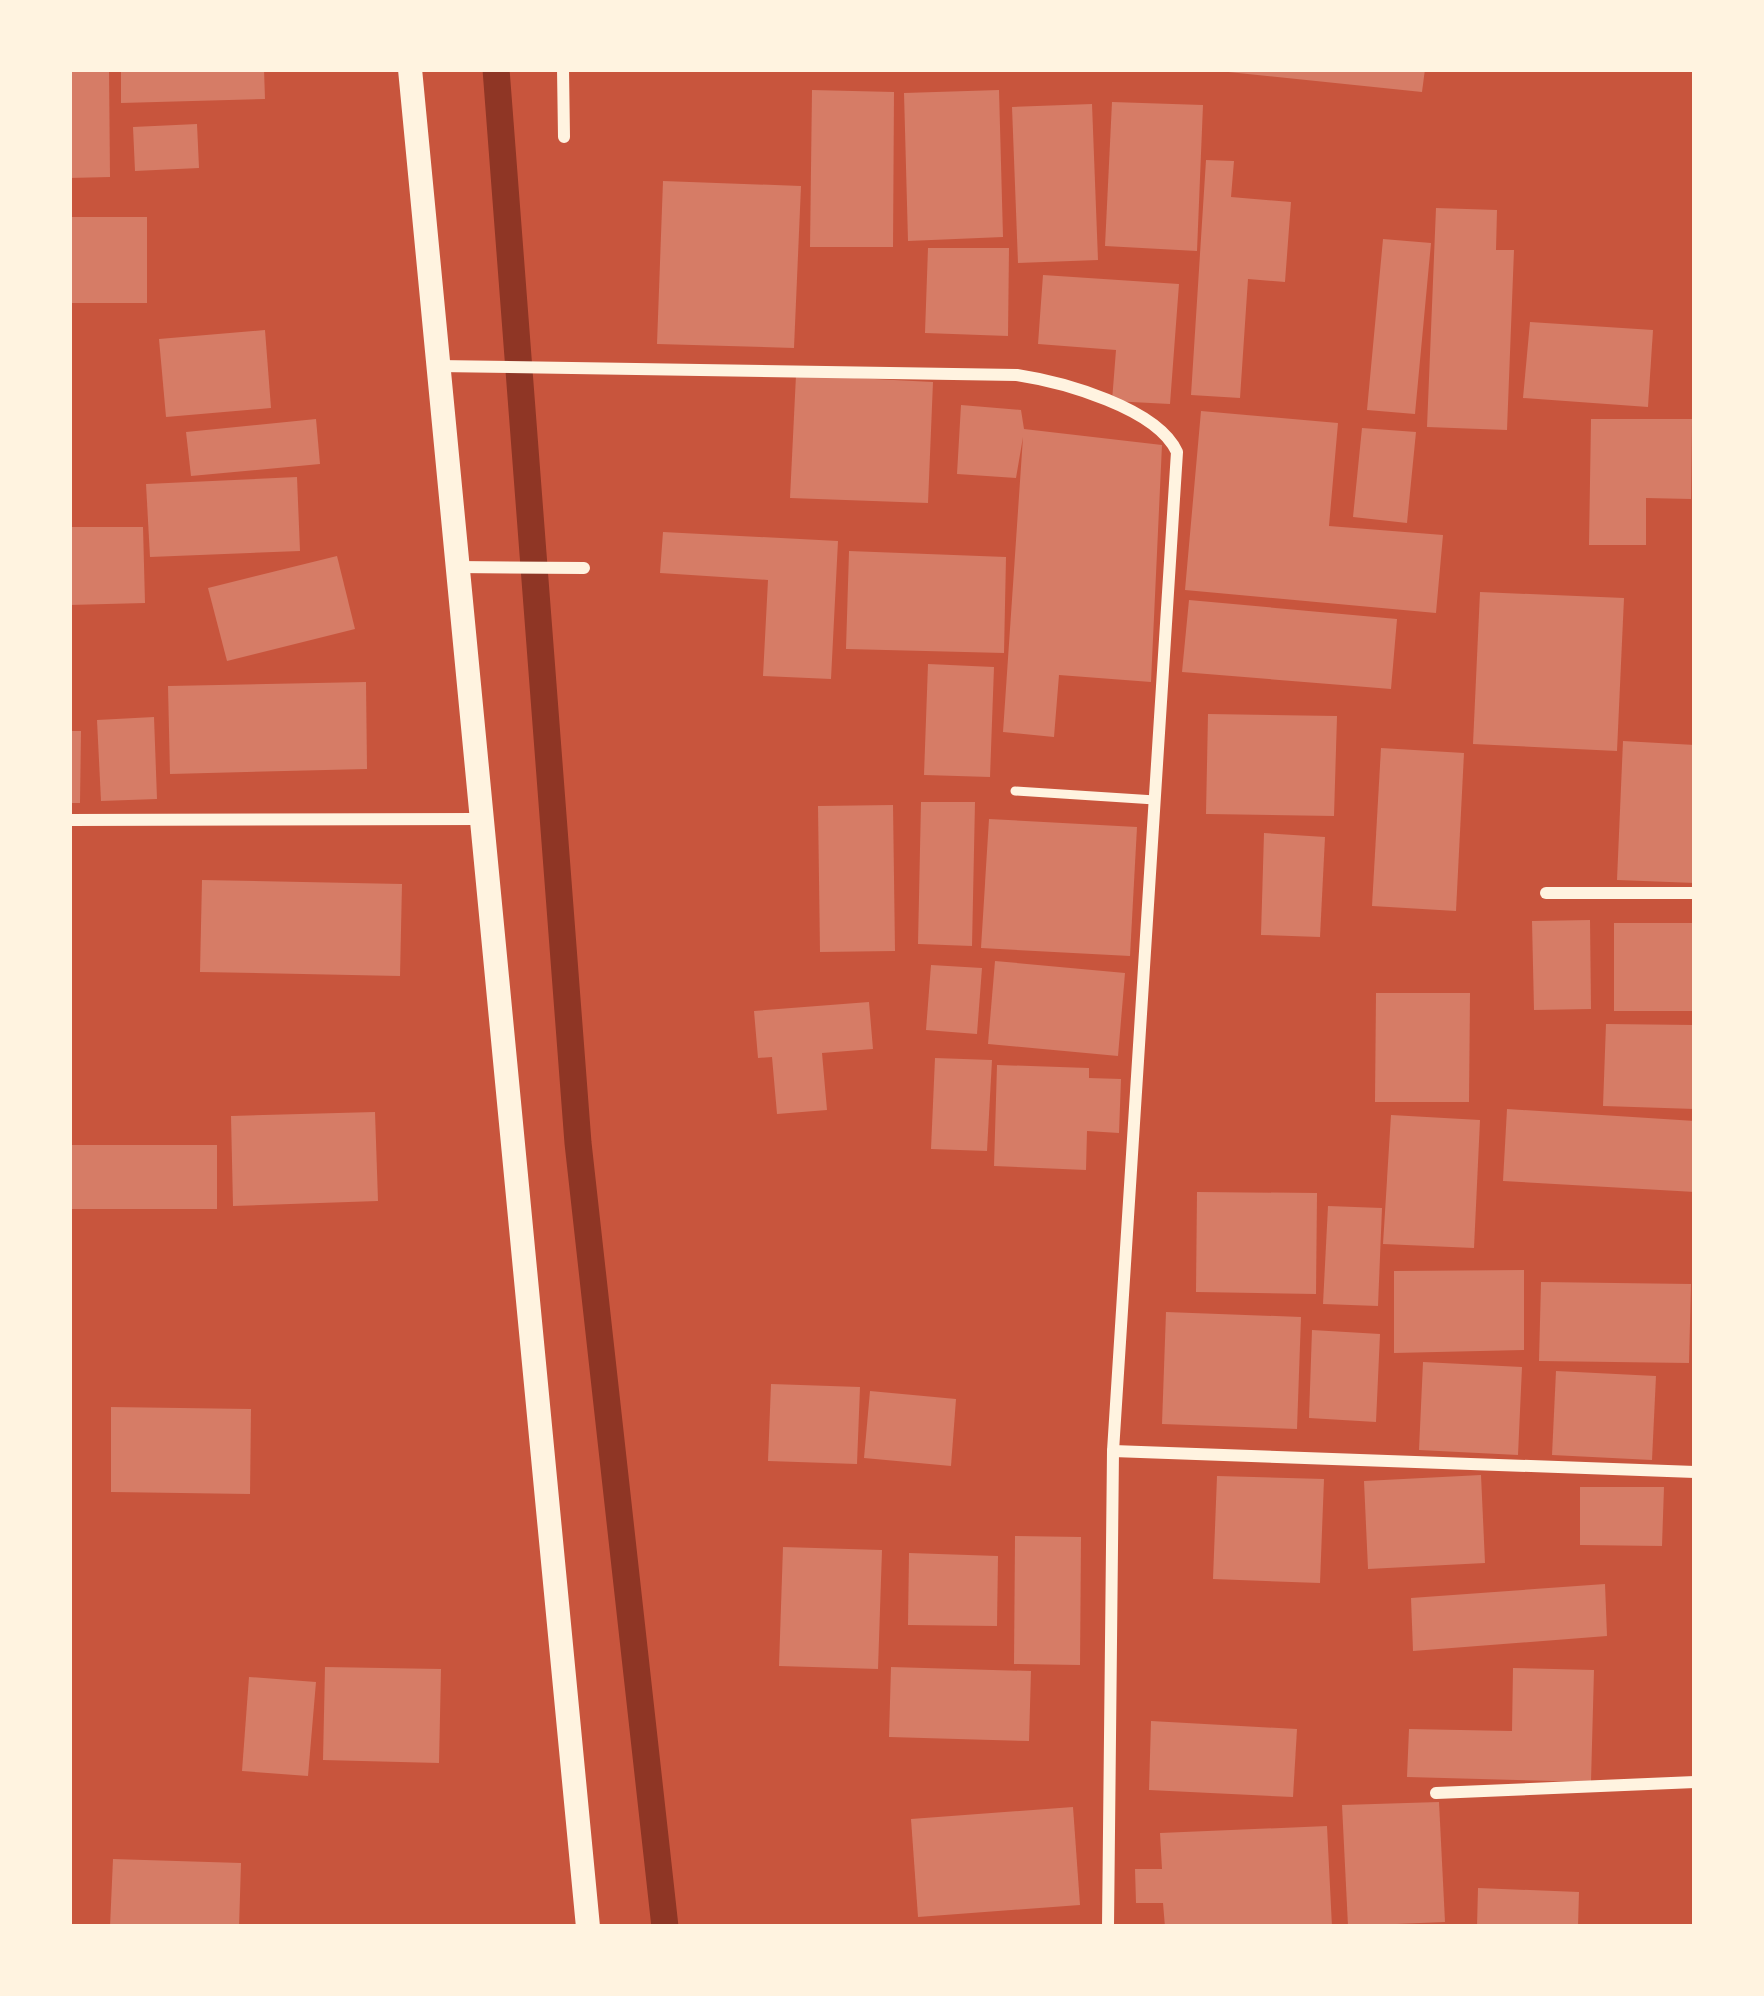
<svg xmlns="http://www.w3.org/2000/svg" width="1764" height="1996" viewBox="0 0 1764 1996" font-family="'Fira Sans Condensed',sans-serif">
<rect width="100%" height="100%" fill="#c8553d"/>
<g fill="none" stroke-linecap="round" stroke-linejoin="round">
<path stroke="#8f3625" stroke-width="27" d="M496 69 578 1143 665 1927"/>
</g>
<g fill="#d67c66">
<path d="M69 69H109L110 177 69 178Z"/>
<path d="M121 69H264L265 99 121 103Z"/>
<path d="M1199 69H1425L1422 92Z"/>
<path d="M812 90 894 92 893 247H810Z"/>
<path d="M999 90 1003 237 908 241 904 93Z"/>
<path d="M1112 102 1203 105 1197 251 1105 246Z"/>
<path d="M1092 104 1098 260 1018 263 1012 107Z"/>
<path d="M197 124 199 168 135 171 133 127Z"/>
<path d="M1206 160 1234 161 1231 197 1291 202 1285 282 1248 279 1240 398 1191 395Z"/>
<path d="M663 181 801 186 794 348 657 344Z"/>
<path d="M1436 208 1497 210 1496 250H1514L1507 430 1427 427Z"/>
<rect x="69" y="217" width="78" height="86"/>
<path d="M1383 239 1431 243 1415 414 1367 410Z"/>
<path d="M928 248H1009L1008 336 925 333Z"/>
<path d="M1043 275 1179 284 1170 404 1112 401 1116 350 1038 344Z"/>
<path d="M1530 322 1653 330 1648 407 1523 398Z"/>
<path d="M265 330 271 408 166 417 159 339Z"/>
<path d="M796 375 933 382 928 503 790 498Z"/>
<path d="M961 405 1021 410 1024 429 1162 445 1151 682 1059 675 1054 737 1003 732 1023 437 1016 478 957 474Z"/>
<path d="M1201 411 1338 423 1329 526 1443 535 1436 613 1185 590Z"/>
<path d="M316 419 320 464 191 476 186 432Z"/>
<path d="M1591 419H1692L1691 499 1646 498V545H1589Z"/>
<path d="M1362 428 1416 432 1407 523 1353 517Z"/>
<path d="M297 477 300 551 150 557 146 484Z"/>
<path d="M69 527H143L145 603 69 605Z"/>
<path d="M663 532 838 541 831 679 763 676 768 580 660 573Z"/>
<path d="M849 551 1006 557 1004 653 846 649Z"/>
<path d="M337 556 355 629 227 661 208 588Z"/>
<path d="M1480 592 1624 598 1617 751 1473 744Z"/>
<path d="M1189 600 1397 619 1391 689 1182 672Z"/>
<path d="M928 664 994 667 990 777 924 775Z"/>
<path d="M366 682 367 769 170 774 168 686Z"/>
<path d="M1208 714 1337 716 1334 816 1206 814Z"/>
<path d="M154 717 157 799 101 801 97 720Z"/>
<path d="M69 731H81L80 803H69Z"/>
<path d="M1623 741 1695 745V883L1617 880Z"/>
<path d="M1381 748 1464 753 1456 911 1372 906Z"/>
<path d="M921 802H975L972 946 918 944Z"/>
<path d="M893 805 895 951 820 952 818 806Z"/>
<path d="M989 819 1137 827 1130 956 981 948Z"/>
<path d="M1264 833 1325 837 1320 937 1261 935Z"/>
<path d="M202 880 402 884 400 976 200 972Z"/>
<path d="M1590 920 1591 1009 1534 1010 1532 921Z"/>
<rect x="1614" y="923" width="81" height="88"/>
<path d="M995 961 1125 973 1118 1056 988 1044Z"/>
<path d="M931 965 982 968 977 1034 926 1030Z"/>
<path d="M1376 993H1470L1469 1102H1375Z"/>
<path d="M869 1002 873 1049 822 1053 827 1110 777 1114 772 1057 758 1058 754 1011Z"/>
<path d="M1606 1024 1695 1025V1109L1603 1106Z"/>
<path d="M935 1058 992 1060 987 1151 931 1149Z"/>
<path d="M997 1065 1089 1068V1078L1121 1079 1119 1133 1087 1131 1086 1170 994 1166Z"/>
<path d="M1507 1109 1695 1121V1192L1503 1181Z"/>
<path d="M375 1112 378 1201 233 1206 231 1116Z"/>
<path d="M1391 1115 1480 1120 1474 1248 1383 1244Z"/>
<rect x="69" y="1145" width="148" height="64"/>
<path d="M1197 1192 1317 1193 1316 1294 1196 1292Z"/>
<path d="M1328 1206 1382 1208 1378 1306 1323 1304Z"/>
<path d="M1524 1270V1350L1394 1353V1271Z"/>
<path d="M1541 1282 1691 1284 1689 1363 1539 1361Z"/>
<path d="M1166 1312 1301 1317 1297 1429 1162 1424Z"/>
<path d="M1312 1330 1380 1334 1376 1422 1309 1418Z"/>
<path d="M1423 1362 1522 1367 1518 1455 1419 1450Z"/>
<path d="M1556 1371 1656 1376 1652 1460 1552 1455Z"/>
<path d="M771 1384 860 1387 857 1464 768 1461Z"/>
<path d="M870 1391 956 1399 951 1466 864 1458Z"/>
<path d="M111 1407 251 1409 250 1494 111 1492Z"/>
<path d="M1481 1475 1485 1563 1368 1569 1364 1481Z"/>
<path d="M1217 1476 1324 1479 1320 1583 1213 1579Z"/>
<path d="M1580 1487H1664L1662 1546 1580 1545Z"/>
<path d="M1015 1536 1081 1537 1080 1665 1014 1664Z"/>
<path d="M783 1547 882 1550 878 1669 779 1666Z"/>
<path d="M909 1553 998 1556 997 1626 908 1625Z"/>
<path d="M1605 1584 1607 1636 1413 1651 1411 1598Z"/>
<path d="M325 1667 441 1669 439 1763 323 1760Z"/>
<path d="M891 1667 1031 1671 1029 1741 889 1737Z"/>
<path d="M1513 1668 1594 1670 1591 1782 1407 1777 1409 1729 1512 1731Z"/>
<path d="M249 1677 316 1682 308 1776 242 1771Z"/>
<path d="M1151 1721 1297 1729 1293 1797 1149 1790Z"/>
<path d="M1439 1802 1445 1922 1348 1926 1342 1805Z"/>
<path d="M1073 1807 1080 1905 918 1917 911 1819Z"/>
<path d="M1327 1826 1332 1927H1165L1163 1903H1136L1135 1869H1162L1160 1833Z"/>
<path d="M113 1859 241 1863 239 1927H110Z"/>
<path d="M1478 1888 1579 1892 1578 1927H1477Z"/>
</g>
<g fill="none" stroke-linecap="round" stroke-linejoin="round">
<path stroke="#fff3e0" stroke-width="9" d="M1015 791 1155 800"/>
<g stroke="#fff3e0" stroke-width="12">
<path d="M563 69 564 137"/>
<path d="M438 366 1017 375C1063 382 1157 408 1177 452L1113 1451 1108 1927"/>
<path d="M456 567 584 568"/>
<path d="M69 820 480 819"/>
<path d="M1546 893H1695"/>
<path d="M1113 1451 1695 1472"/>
<path d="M1436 1793 1695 1782"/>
</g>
<path stroke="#fff3e0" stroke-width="24" d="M410 69 588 1927"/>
</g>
<rect width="1764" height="1996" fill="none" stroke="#fff3e0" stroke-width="144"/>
</svg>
